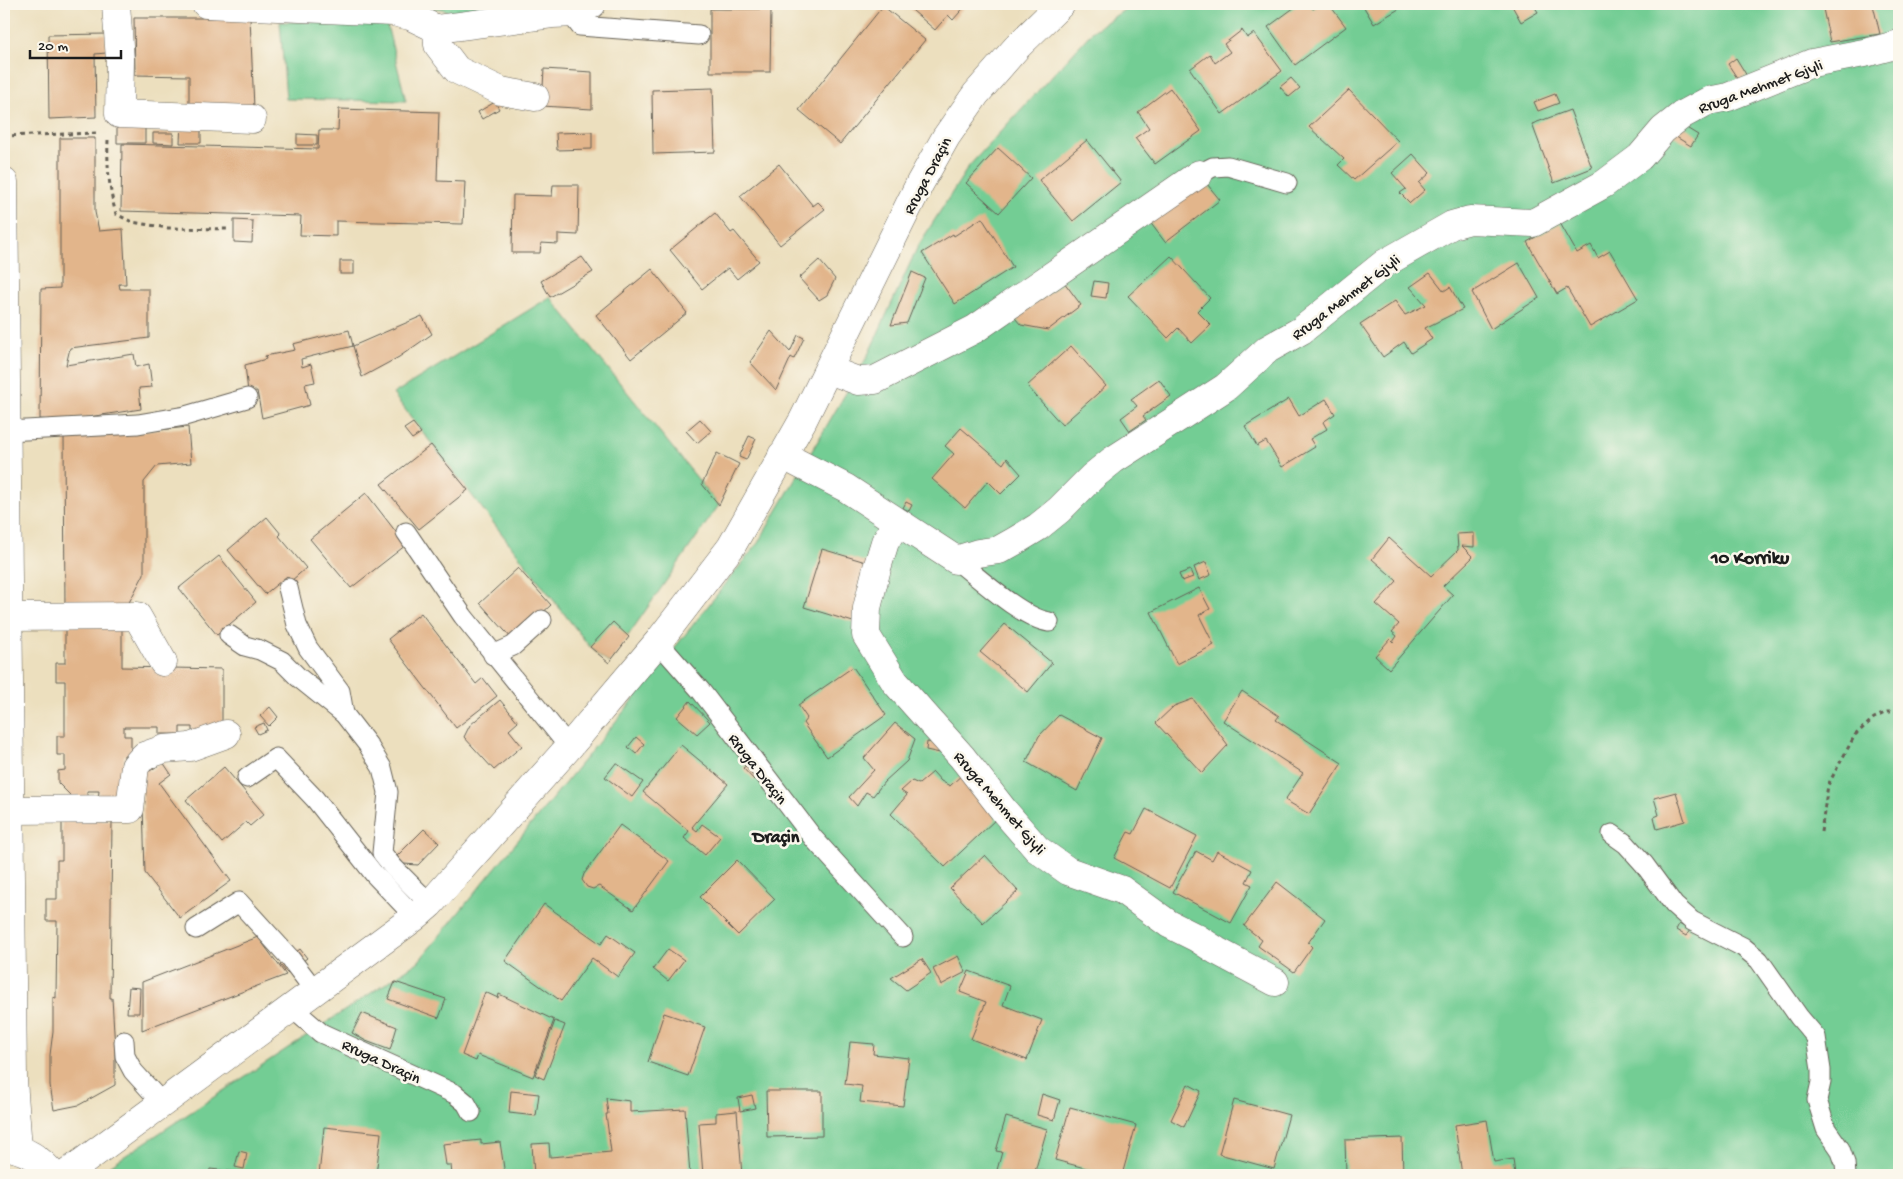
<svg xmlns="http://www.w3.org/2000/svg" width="1903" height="1179" viewBox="0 0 1903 1179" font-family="'Gochi Hand',sans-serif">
<rect width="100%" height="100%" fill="#fbf7ec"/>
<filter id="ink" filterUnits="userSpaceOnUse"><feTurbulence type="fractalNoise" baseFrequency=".02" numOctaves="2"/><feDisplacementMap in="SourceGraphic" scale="10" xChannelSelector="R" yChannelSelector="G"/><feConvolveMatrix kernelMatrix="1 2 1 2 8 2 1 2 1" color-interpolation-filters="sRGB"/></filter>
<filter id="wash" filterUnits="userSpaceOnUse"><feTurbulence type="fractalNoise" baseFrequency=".0096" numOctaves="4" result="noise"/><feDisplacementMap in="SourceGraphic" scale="20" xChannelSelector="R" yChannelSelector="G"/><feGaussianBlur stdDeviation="1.12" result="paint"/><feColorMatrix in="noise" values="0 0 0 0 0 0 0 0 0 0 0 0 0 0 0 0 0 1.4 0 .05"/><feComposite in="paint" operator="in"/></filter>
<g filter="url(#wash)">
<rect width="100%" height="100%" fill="#ecdfbe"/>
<g fill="#73cd94" stroke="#487458">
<path d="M395 4H557L455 15 442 9Z"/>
<path d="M1133 4H1899V1175H96L418 962 630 704 758 543 867 357 918 246 969 166 1093 31Z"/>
<path d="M386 21 406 101 286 99 280 22Z"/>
<path d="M550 297 719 505 609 663 590 647 393 394Z"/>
</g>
<g id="blocks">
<g fill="#e2b58b">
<path d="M905 4H967L953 20 948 15 935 30Z"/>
<path d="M1299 4H1309L1313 9 1320 4H1329L1346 27 1295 65 1268 27Z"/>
<path d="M1362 4H1407L1374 24Z"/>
<path d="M1511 4H1533L1538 12 1521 22Z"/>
<path d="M1822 4 1873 5 1880 34 1830 42Z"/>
<path d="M883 6 925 40 840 144 799 110Z"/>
<path d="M710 9H771L770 72H710Z"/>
<path d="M134 18H250L254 108 189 106V76L135 75Z"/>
<path d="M1242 30 1247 38 1254 33 1282 71 1222 114 1190 69 1210 54 1215 63 1230 52 1224 44Z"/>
<path d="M106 34V53L95 54 96 117 49 119 48 35Z"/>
<path d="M1736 58 1747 76 1739 81 1728 64Z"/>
<path d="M544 69 592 72V109L542 106Z"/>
<path d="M1291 78 1300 88 1289 97 1280 87Z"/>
<path d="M713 88 715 152 653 154 652 90Z"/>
<path d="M1170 88 1201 131 1155 164 1135 138 1149 128 1138 112Z"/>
<path d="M1349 90 1398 141 1354 180 1338 165 1344 159 1309 127Z"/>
<path d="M1555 94 1559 103 1538 111 1534 102Z"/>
<path d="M495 102 499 109 482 119 478 112Z"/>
<path d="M339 109 439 112 437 181 465 182 463 224 336 221V236L300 235 301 216 121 211 122 144 318 149 319 130H338Z"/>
<path d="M1570 110 1592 168 1554 183 1532 124Z"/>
<path d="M145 121V143H117V122Z"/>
<path d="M181 121 201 122V143H180Z"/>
<path d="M1680 124 1698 135 1691 146 1673 135Z"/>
<path d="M592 132V149L557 150 556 133Z"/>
<path d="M153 133H173V144L153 143Z"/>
<path d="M297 134 317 135V145H297Z"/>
<path d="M60 138H95V212L99 231 123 229 126 284H119L120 289H149V338L70 348 66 365 134 354 136 367 149 364 152 387 139 388 141 409 62 421 40 419 41 289 60 288Z"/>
<path d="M1087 140 1121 182 1073 221 1039 180Z"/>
<path d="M998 148 1031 178 999 213 966 183Z"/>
<path d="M1413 154 1430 173 1419 183 1425 190 1410 203 1400 193 1406 189 1392 173Z"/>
<path d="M779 164 813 206 818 202 825 209 780 245 740 196Z"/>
<path d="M1203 179 1220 200 1165 242 1149 221Z"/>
<path d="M553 185H579L578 235 558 234V244L541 243 540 253H512L513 195 552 196Z"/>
<path d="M715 213 731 233 734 231 759 261 737 279 728 268 702 289 670 250Z"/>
<path d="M982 218 1013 267 955 304 922 253 953 234 954 236Z"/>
<path d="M234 220 253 221 252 243 234 242Z"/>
<path d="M1560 223 1577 253 1591 245 1598 258 1610 251 1638 299 1590 327 1567 288 1557 294 1527 242Z"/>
<path d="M1171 256 1210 298 1197 311 1211 325 1192 343 1178 328 1168 338 1128 296Z"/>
<path d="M582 257 593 272 550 297 541 281Z"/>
<path d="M819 260 835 279 827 295 819 300 799 278Z"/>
<rect x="340" y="261" width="14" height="13"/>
<path d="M1519 263 1539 298 1491 329 1472 292Z"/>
<path d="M652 269 687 313 631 359 596 315Z"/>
<path d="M912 272 925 278 907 323 891 325Z"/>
<path d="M1430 273 1444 291 1450 287 1463 309 1425 328 1432 339 1411 353 1404 342 1383 357 1360 324 1395 301 1405 315 1426 305 1410 287Z"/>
<path d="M1094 281 1108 283 1106 298 1091 296Z"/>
<path d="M1064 282 1081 305 1048 330 1021 325 1015 318Z"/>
<path d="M422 316 432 334 399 357 362 377 353 346Z"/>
<path d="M349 330 353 346 301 359 302 367 311 364 315 382 305 384 310 405 262 418 257 391 248 392 245 365 266 359 265 356 295 350 293 344Z"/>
<path d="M771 331 790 352 798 335 804 338 794 359 791 357 776 390 750 362Z"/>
<path d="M1071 346 1106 386 1062 425 1027 386Z"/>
<path d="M1159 379 1171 396 1143 416 1146 420 1130 431 1121 418 1137 406 1131 399Z"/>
<path d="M1289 399 1299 416 1326 399 1335 414 1323 422 1327 429 1310 439 1315 447 1282 467 1266 441 1257 446 1245 426Z"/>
<path d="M700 419 711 431 697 443 686 431Z"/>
<path d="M413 423 421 433 412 439 404 429Z"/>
<path d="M188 427 191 463 157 466 144 482V574L124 612 65 613 64 434H121Z"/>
<path d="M961 428 1003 464 1007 458 1021 474 1001 494 988 481 965 508 932 479 954 454 945 446Z"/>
<path d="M749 436 756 439 746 460 739 457Z"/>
<path d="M431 445 468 490 419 529 381 484Z"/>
<path d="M717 453 739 464 719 505 702 484Z"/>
<path d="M366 493 406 545 351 588 310 539Z"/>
<path d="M906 502 912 505 909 511 903 508Z"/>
<path d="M267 517 281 534 279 536 306 568 291 581 287 576 265 594 228 550Z"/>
<path d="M1474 533V547L1462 546 1473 557 1443 586 1453 595 1389 669 1375 656 1390 639 1393 642 1397 636 1392 632 1399 624 1376 604 1397 581 1372 559 1389 538 1431 576 1458 550 1457 534Z"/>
<path d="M822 549 869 563 853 622 804 607Z"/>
<path d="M219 556 256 602 217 635 179 588Z"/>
<path d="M1206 562 1211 575 1199 580 1194 567Z"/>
<path d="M518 568 551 605 513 640 480 603Z"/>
<path d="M1190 570 1193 577 1182 581 1179 574Z"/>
<path d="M1199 588 1210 609 1199 615 1214 645 1177 664 1151 612Z"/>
<path d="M421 613 476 684 483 678 497 696 456 728 388 639Z"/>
<path d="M122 622V667L222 669V726L192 734V727H180V734H159V727H124V736H131V755H124V791L119 800H98L99 791H87V800H75L58 783V771L65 770V755H57V736H65V681H56V663H65V623Z"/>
<path d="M613 622 629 637 609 663 590 647Z"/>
<path d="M1005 624 1052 663 1028 692 980 652Z"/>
<path d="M853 667 886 715 827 757 803 723 807 718 798 705Z"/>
<path d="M1242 691 1279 716 1276 720 1342 763 1309 814 1285 800 1303 773 1223 721Z"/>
<path d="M1193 699 1228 745 1202 773 1156 723 1174 706Z"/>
<path d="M500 700 518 722 509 730 522 746 494 770 464 737 470 725Z"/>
<path d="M690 701 710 722 697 734 677 717Z"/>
<path d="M270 707 278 717 269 726 260 716Z"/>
<path d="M1059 715 1102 738 1077 791 1026 762 1039 736Z"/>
<path d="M264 723 267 730 258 734 254 727Z"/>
<path d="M895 723 915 739 907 761 884 782 873 796 866 792 857 806 849 797 874 770 864 758Z"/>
<path d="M636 737 644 744 636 754 628 747Z"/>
<path d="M927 742 941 744 940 753 926 750Z"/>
<path d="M681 745 728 784 692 827 697 831 702 824 720 837 705 855 684 838 689 831 643 792Z"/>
<path d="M163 762 171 774 159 783 231 881 180 918 145 873 142 769H148L150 771Z"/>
<path d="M616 763 643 782 632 797 605 777Z"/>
<path d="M748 764 758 776 754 780 743 768Z"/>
<path d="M224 767 264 814 250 826 246 822 222 843 186 800Z"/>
<path d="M966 771 996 819 945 867 891 814 907 795 901 791 912 781 919 784 933 772 941 781 950 786Z"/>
<path d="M1676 792 1685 821 1657 829 1654 817 1659 815 1654 798Z"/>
<path d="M1146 809 1197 836 1170 888 1114 858 1128 832 1133 834Z"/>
<path d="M62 820H112L110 998H112L115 1049V1085L79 1105 54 1110 50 1085V1055L53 1031V997L56 998 57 921H46V899H57V860H62Z"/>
<path d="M620 825 669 861 633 910 599 886 593 889 587 887 582 880 584 874Z"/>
<path d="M424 829 439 843 418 865 404 864 397 856Z"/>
<path d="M1196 851 1212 860 1217 851 1252 870 1246 882 1252 885 1231 923 1173 892Z"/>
<path d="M985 855 1018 891 983 923 950 888Z"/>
<path d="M737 860 775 899 738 935 700 897Z"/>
<path d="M1277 882 1325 919 1308 943 1312 947 1294 972 1258 946 1262 940 1244 926Z"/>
<path d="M544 904 601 944 608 934 635 953 618 977 592 958 561 1001 505 961Z"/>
<path d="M1679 924 1690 930 1686 936 1676 930Z"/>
<path d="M258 937 286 975 142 1030V982Z"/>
<path d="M300 949 307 958 287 973 280 965Z"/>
<path d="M668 949 684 960 668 981 653 969Z"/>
<path d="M958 956 966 972 941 985 933 969Z"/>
<path d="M922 959 931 973 906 990 891 978Z"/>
<path d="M969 971 1010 986 1003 1005 1042 1020 1027 1060 971 1039 986 1002 960 992Z"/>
<path d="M395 982 446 999 439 1018 388 999Z"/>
<path d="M129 987 140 988 139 1013H127Z"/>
<path d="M485 992 498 998 499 994 554 1020 533 1077 478 1055 476 1061 462 1055Z"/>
<path d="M362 1013 397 1027 390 1050 366 1041 352 1033Z"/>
<path d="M664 1013 705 1027 688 1076 648 1062Z"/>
<path d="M555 1021 565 1025 544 1079 535 1075Z"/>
<path d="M850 1042 874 1044 873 1054 909 1058 903 1106 860 1102 862 1086 845 1084Z"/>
<path d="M1188 1084 1201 1091 1184 1127 1171 1120Z"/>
<path d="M511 1091 539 1094 536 1116 509 1113Z"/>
<path d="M766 1091H822V1136L767 1137Z"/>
<path d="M1042 1094 1060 1100 1054 1120 1037 1115Z"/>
<path d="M752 1095 755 1108 740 1111 738 1098Z"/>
<path d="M606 1098 630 1101V1112L685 1109 690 1175H534L532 1144 549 1143 550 1157 611 1152 606 1114H608Z"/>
<path d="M1234 1100 1289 1115 1274 1169 1219 1154Z"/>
<path d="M1070 1107 1136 1125 1122 1175H1111L1055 1160Z"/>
<path d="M737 1111 742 1175H703L699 1123 716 1122V1113Z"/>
<path d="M1006 1117 1047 1129 1034 1175H1014L997 1170 1002 1152 996 1151Z"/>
<path d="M1487 1120 1494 1162 1513 1159 1515 1175H1504V1174L1462 1175 1455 1125Z"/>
<path d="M324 1127 381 1133 376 1175H319Z"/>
<path d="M1402 1138 1403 1175H1346L1345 1140Z"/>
<path d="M481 1140V1144L500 1142 505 1175H452L451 1165H446L443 1144Z"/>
<path d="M239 1151 247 1153 244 1169 235 1167Z"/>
<path d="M210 1169 237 1172V1175H209Z"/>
<path d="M204 1172V1175H178L177 1174Z"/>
</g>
</g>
</g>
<g filter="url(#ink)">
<use href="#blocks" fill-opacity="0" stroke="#656055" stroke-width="1"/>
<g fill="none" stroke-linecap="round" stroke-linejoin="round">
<g stroke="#656055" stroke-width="21">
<g id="lane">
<path d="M571 14 580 26 699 35"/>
<path d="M1199 174 1213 167 1228 166 1287 183"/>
<path d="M7 431 138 424 185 416 247 398"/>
<path d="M406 532 463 616 569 747"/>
<path d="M956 560C979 578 1022 618 1049 622"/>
<path d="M288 588 297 625 308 648 340 691 344 714"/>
<path d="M229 635 245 646 260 650 282 661 298 677 344 714 368 745 382 768 388 792 382 853 393 867 430 904"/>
<path d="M658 642 701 691 814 839 903 937"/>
<path d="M493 655 513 646 542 620"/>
<path d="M247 778 276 758 315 799 374 874 415 917"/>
<path d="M1612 834 1626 844 1644 864 1674 905 1692 921 1743 947 1759 960 1799 1017 1816 1037 1821 1070V1082L1817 1100 1826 1129 1840 1149 1845 1163 1846 1175"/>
<path d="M196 929 239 902 289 957 315 991"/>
<path d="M292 1008 321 1033 455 1094 466 1103 471 1112"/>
<path d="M124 1041 125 1056 133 1071 162 1103"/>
</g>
</g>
<g stroke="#656055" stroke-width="29">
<g id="street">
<path d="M116 4 120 60 119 114 252 119"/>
<path d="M206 4 393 12 410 16 437 29 552 14 576 13 592 4"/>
<path d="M437 29 438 45 457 70 501 91 535 97"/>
<path d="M829 370 858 381 875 380 975 329 1199 174"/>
<path d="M782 455 846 488 956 560 978 553 999 550 1015 541 1038 527 1059 510 1092 477 1113 460 1226 387 1268 349 1302 330 1385 263 1452 225 1470 220 1533 223 1604 184 1640 157 1663 130 1682 115 1708 101 1728 97 1812 63 1869 52 1899 44"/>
<path d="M897 522 885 542 877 568 867 608 866 635 895 682 962 757 1005 812 1037 849 1068 871 1122 890 1169 924 1197 938 1217 951 1275 982"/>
<path d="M8 617 137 616 163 662"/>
<path d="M11 810 130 809 135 766 144 756 164 749 190 747 226 734"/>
</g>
</g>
<g stroke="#656055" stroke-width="29">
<g id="secondary">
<path d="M4 182 13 1080 18 1149"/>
<path d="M4 1146C24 1149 41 1159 53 1175"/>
<path d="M65 1175 415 917 430 904 569 747 658 642 731 547 803 420 920 183 946 137 976 94 1017 47 1061 4"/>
</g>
</g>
<g stroke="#656055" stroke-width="3" stroke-dasharray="4 4" stroke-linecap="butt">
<path d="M4 136 97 133"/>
<path d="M108 140C107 166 109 189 116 214L132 222 168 228 229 229"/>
<path d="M1821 832 1828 785 1855 735 1874 718 1887 712H1899"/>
</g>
<use href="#lane" stroke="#fff" stroke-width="19"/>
<use href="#street" stroke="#fff" stroke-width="28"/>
<use href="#secondary" stroke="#fff" stroke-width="28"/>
</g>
</g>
<g text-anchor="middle" stroke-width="5" stroke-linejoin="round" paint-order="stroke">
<g font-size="16" fill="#1c1c1c" stroke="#fbf7ec">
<text transform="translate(1760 85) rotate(-20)" y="6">Rruga Mehmet Gjyli</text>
<text transform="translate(926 175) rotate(-62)" y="6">Rruga Draçin</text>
<text transform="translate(1345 296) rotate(-37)" y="6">Rruga Mehmet Gjyli</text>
<text transform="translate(759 768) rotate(52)" y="6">Rruga Draçin</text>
<text transform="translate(1001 802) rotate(49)" y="6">Rruga Mehmet Gjyli</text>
<text transform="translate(382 1060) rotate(25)" y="6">Rruga Draçin</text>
</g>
<g font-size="18" font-weight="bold" fill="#1c1c1c" stroke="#fbf7ec">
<text x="776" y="842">Draçin</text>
</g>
<g font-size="19" font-weight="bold" fill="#1c1c1c" stroke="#fbf7ec">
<text x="1750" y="563">10 Korriku</text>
</g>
</g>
<rect width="1903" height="1179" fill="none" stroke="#fbf7ec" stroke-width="20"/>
<path d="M30 50v8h91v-8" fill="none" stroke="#1c1c1c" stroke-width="2.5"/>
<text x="38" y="50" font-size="15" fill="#1c1c1c" stroke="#fbf7ec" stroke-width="4" paint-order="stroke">20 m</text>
</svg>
